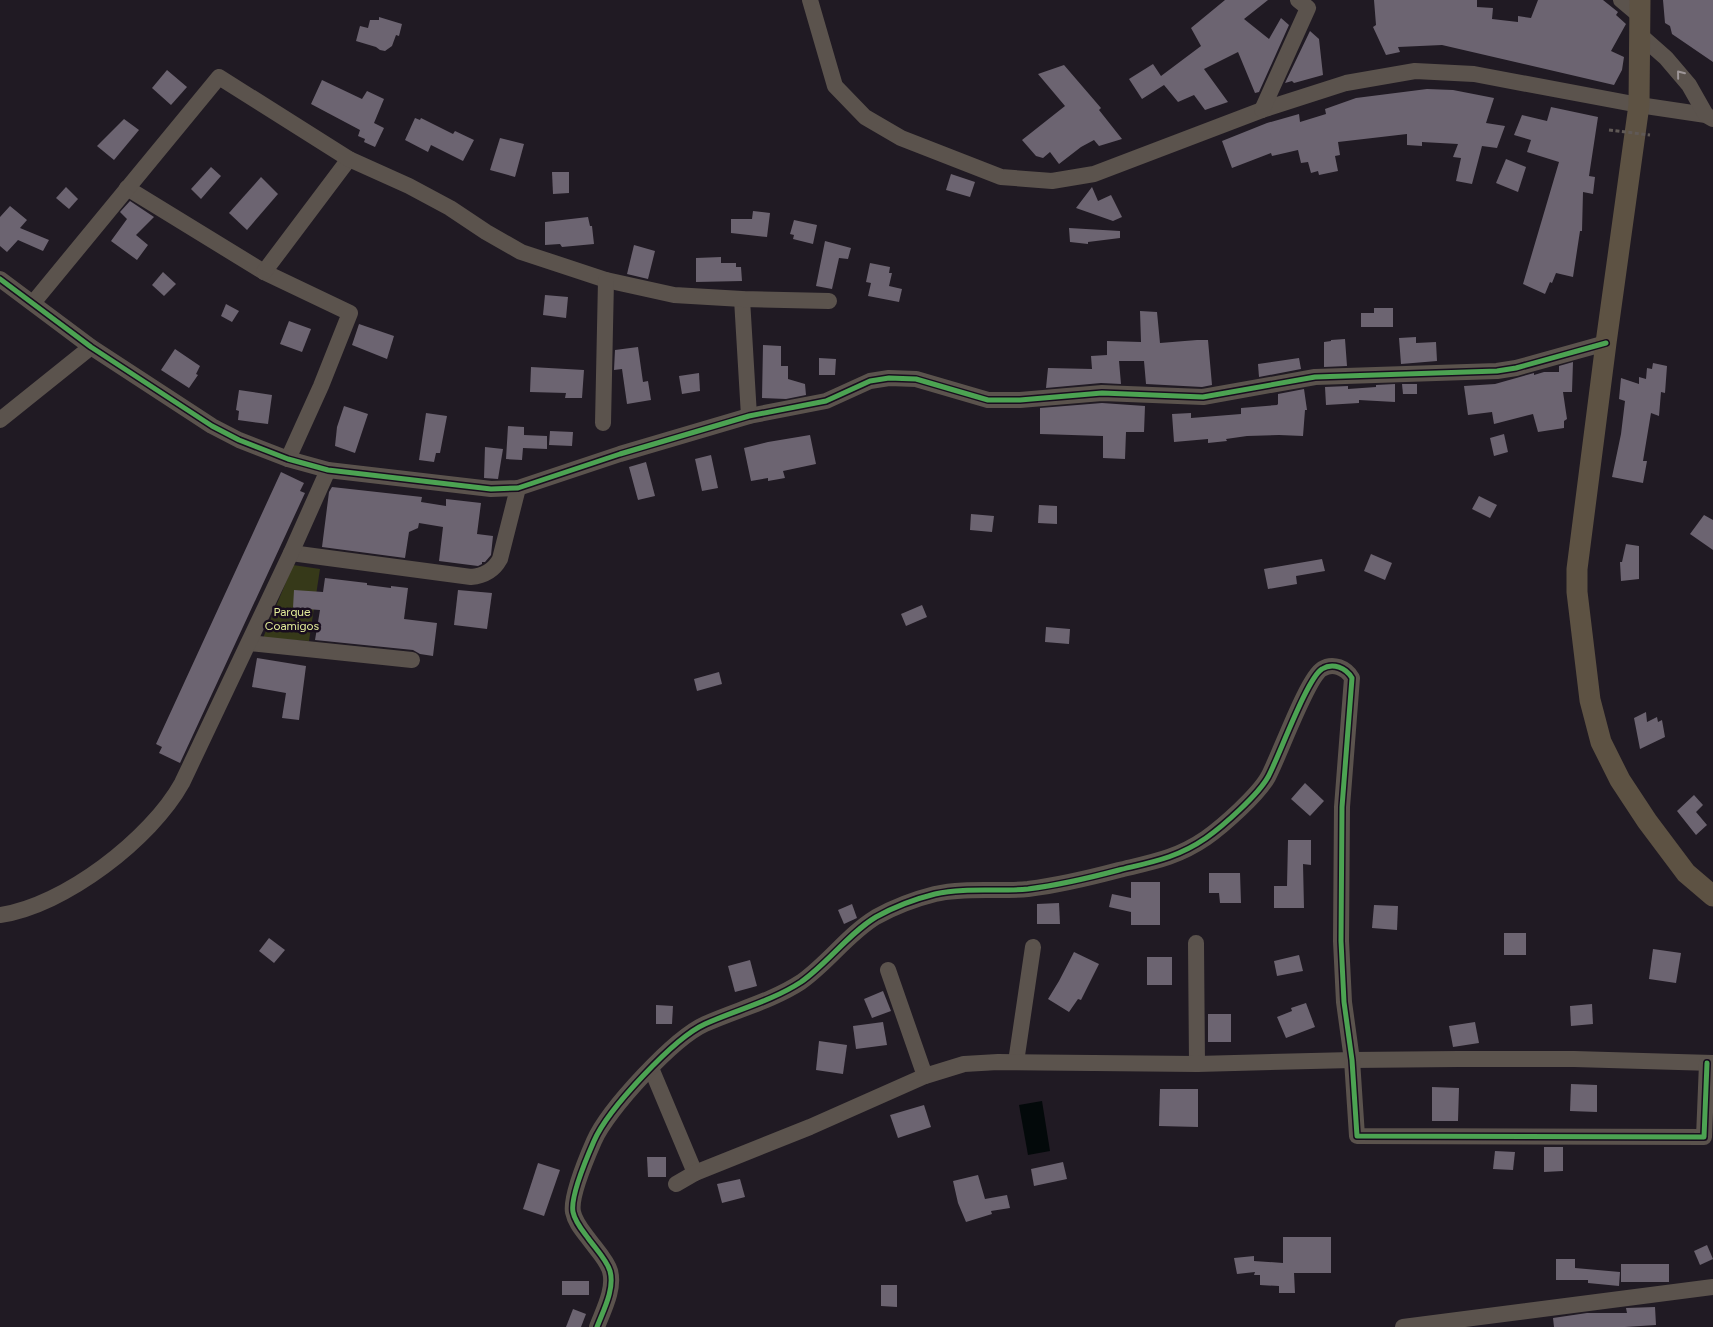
<svg xmlns="http://www.w3.org/2000/svg" width="1713" height="1327" viewBox="0 0 1713 1327" font-family="Figtree,sans-serif">
<rect width="100%" height="100%" fill="#201a23"/>
<path fill="#363919" d="M293 565 320 569 309 641 263 638Z"/>
<path fill="#03090a" d="M1042 1101 1050 1151 1028 1155 1019 1105Z"/>
<g fill="#6c6471">
<path d="M1225 0H1268L1244 19 1269 39 1281 18 1289 25 1259 92 1255 93 1238 52 1204 69 1228 102 1205 110 1194 95 1178 102 1164 85 1142 99 1129 79 1153 64 1161 76 1201 46 1191 28Z"/>
<path d="M1374 0H1477V7L1493 8 1492 19 1518 22V16L1531 18 1538 0H1603L1618 12 1616 15 1626 24 1611 51 1624 57 1622 70 1614 85 1442 45 1398 47 1400 52 1386 55 1373 27 1376 25Z"/>
<path d="M1663 0H1713V62L1672 34 1670 26 1665 23Z"/>
<path d="M379 17 402 24 399 36 396 35 392 46 385 51 380 50 376 47 356 41 360 26 368 28 370 20H379Z"/>
<path d="M1310 31 1319 39 1323 75 1294 83 1292 81 1285 83Z"/>
<path d="M1064 65 1101 108 1099 110 1122 139 1099 146 1094 140 1081 147 1059 164 1050 152 1043 158 1036 156 1022 140 1065 106 1038 74Z"/>
<path d="M167 70 187 87 171 105 152 88Z"/>
<path d="M322 80 362 99 367 91 384 99 374 123 384 128 375 147 364 142 365 139 358 136 360 130 311 104Z"/>
<path d="M1427 89 1453 90 1494 98 1486 123 1505 126 1497 148 1482 146 1472 184 1456 181 1461 158 1453 157 1458 144 1422 142V146L1407 145V134L1338 142 1340 155 1335 156 1338 171 1319 175 1318 171 1311 173 1308 162 1301 163 1298 150 1272 156 1271 153 1232 168 1222 141 1267 123 1299 114 1300 122 1326 114 1325 109 1356 98Z"/>
<path d="M1551 107 1598 117 1589 176 1595 177 1593 194 1583 192 1582 231H1580L1573 277 1556 273 1552 283 1550 282 1545 294 1523 284 1559 162 1527 152 1531 140 1514 135 1522 115 1547 121Z"/>
<path d="M415 118 420 120 421 118 453 134 455 131 474 140 463 161 431 145 428 152 405 140Z"/>
<path d="M124 119 139 130 114 160 97 146Z"/>
<path d="M500 138 524 144 515 177 490 170Z"/>
<path d="M1506 159 1526 167 1518 192 1496 183Z"/>
<path d="M211 167 221 176 201 199 191 189Z"/>
<path d="M552 172H569V193L553 194Z"/>
<path d="M951 174 975 182 970 197 946 190Z"/>
<path d="M261 177 278 194 247 230 229 213Z"/>
<path d="M66 187 78 199 69 209 56 198Z"/>
<path d="M1092 187 1098 201 1111 195 1122 217 1113 221 1076 208Z"/>
<path d="M130 201 154 217 136 235 148 245 137 260 111 241 127 219 120 212Z"/>
<path d="M10 206 27 220 20 228 49 240 43 251 18 240 7 252 0 246V217Z"/>
<path d="M753 211 770 213 767 237 731 233V219H752Z"/>
<path d="M588 217 590 226H592L594 244 562 247 560 244 545 245V222Z"/>
<path d="M794 220 817 225 813 244 793 239 794 235 790 234Z"/>
<path d="M1069 228 1120 231V238L1088 242V244L1070 242Z"/>
<path d="M825 241 851 248 848 259 839 258 832 289 816 286Z"/>
<path d="M634 245 655 251 648 279 627 274Z"/>
<path d="M721 257V263H736V267H741L742 281 696 282V258Z"/>
<path d="M870 263 890 267 889 273H892L889 286 902 289 899 302 868 296 871 283 866 282Z"/>
<path d="M163 272 176 284 164 296 152 285Z"/>
<path d="M545 295 568 297 566 318 543 315Z"/>
<path d="M226 304 239 311 232 322 221 316Z"/>
<path d="M1374 308H1393V327H1361V313H1374Z"/>
<path d="M1140 311 1157 312 1160 343 1197 340H1208L1212 385 1202 387 1146 384 1144 361H1119L1121 384 1101 383 1046 388 1048 368 1092 369 1091 356 1107 355V341L1141 342Z"/>
<path d="M289 321 311 329 302 352 280 344Z"/>
<path d="M359 324 394 336 387 359 352 345Z"/>
<path d="M1416 337V343L1436 342 1437 361 1401 364 1399 338Z"/>
<path d="M1345 339 1347 366 1324 367V342L1331 341V340Z"/>
<path d="M763 345 781 346V366H788V379L805 384 806 395 786 399 762 398Z"/>
<path d="M638 347 643 382 648 381 651 400 627 404 622 369 614 370 615 350Z"/>
<path d="M175 349 200 366 196 374 198 375 189 388 161 370Z"/>
<path d="M819 358 836 359 835 375H819Z"/>
<path d="M1299 358 1301 369 1259 377 1258 364Z"/>
<path d="M1573 362 1572 392H1563L1567 419 1564 421V428L1538 432 1533 414 1494 424 1492 412 1468 415 1464 386 1495 384 1534 373V375L1544 372H1559V366Z"/>
<path d="M1653 363 1667 366 1665 393 1661 392 1659 416 1651 413 1643 461H1647L1643 483 1612 477 1621 434 1625 401 1619 399 1621 378 1639 384V377L1646 379 1647 368 1652 369Z"/>
<path d="M531 367 584 370 582 398H565L566 393 530 392Z"/>
<path d="M699 373 700 391 682 394 679 376Z"/>
<path d="M1395 384V402L1359 400V403L1326 405 1325 387 1348 386V389L1376 387V385Z"/>
<path d="M1402 384H1417V394H1403Z"/>
<path d="M1304 389 1307 410H1305L1303 436 1279 435 1247 436 1226 439 1227 441 1208 443V439L1174 442 1172 414 1191 413V418L1241 414V408L1277 405 1278 404V394Z"/>
<path d="M239 390 272 395 268 424 238 420 239 411 236 410Z"/>
<path d="M1102 403 1145 406 1144 432H1126L1125 459 1103 458V436L1040 434V408Z"/>
<path d="M344 406 368 414 355 453 335 446 337 427Z"/>
<path d="M426 413 447 416 440 453H436L434 462 419 460Z"/>
<path d="M508 426 524 427V435L547 436V449L523 448 522 460 506 459Z"/>
<path d="M550 431 573 432 572 446 549 445Z"/>
<path d="M1504 434 1508 452 1494 456 1490 438Z"/>
<path d="M810 435 816 464 783 471 785 478 768 481V478L751 481 744 448 768 442Z"/>
<path d="M485 447 503 449 498 479 484 478Z"/>
<path d="M711 455 718 488 702 491 695 459Z"/>
<path d="M646 462 655 496 638 500 629 467Z"/>
<path d="M281 472 304 483 300 491 305 493 180 763 159 753 162 747 156 744Z"/>
<path d="M332 487 422 497 421 502 446 506V499L481 503 477 534 493 536 491 555 485 562H482V564L478 566 439 561 443 527 419 523 418 528 409 532 405 558 322 547 329 492Z"/>
<path d="M1479 496 1497 505 1490 518 1472 509Z"/>
<path d="M1039 505 1057 506V524L1038 523Z"/>
<path d="M971 514 994 516 992 532 970 530Z"/>
<path d="M1704 515 1713 520V550L1690 534Z"/>
<path d="M1626 544 1639 546V579L1621 581 1620 562H1622Z"/>
<path d="M1371 554 1392 563 1385 580 1364 571Z"/>
<path d="M1322 559 1325 571 1296 576 1297 584 1268 589 1264 569Z"/>
<path d="M325 578 367 583V585L391 588V586L408 588 404 619 437 623 433 656 420 654 413 650 315 640 320 610 293 608 294 590 323 592Z"/>
<path d="M458 590 492 593 487 629 454 625Z"/>
<path d="M922 605 927 617 906 626 901 614Z"/>
<path d="M1046 627 1070 629 1069 644 1045 642Z"/>
<path d="M257 658 306 666 299 720 282 718 286 693 252 687Z"/>
<path d="M719 672 722 684 697 691 694 679Z"/>
<path d="M1646 712 1647 722 1657 717 1658 722 1662 720 1665 737 1640 749 1634 718Z"/>
<path d="M1305 783 1324 801 1310 816 1291 799Z"/>
<path d="M1694 795 1703 805 1696 812 1707 825 1696 835 1677 811Z"/>
<path d="M1288 840H1311V865L1303 864 1304 908H1274V886H1287Z"/>
<path d="M1209 873H1240L1241 903H1220L1219 893H1209Z"/>
<path d="M1131 882H1160V925H1131V912L1109 907 1112 894 1131 898Z"/>
<path d="M1059 903 1060 924H1037V904Z"/>
<path d="M852 904 857 918 844 924 838 910Z"/>
<path d="M1374 905 1398 906 1397 930 1372 928Z"/>
<rect x="1504" y="933" width="22" height="22"/>
<path d="M269 938 285 950 274 963 259 951Z"/>
<path d="M1653 949 1681 953 1676 983 1649 979Z"/>
<path d="M1074 952 1099 964 1081 1000 1078 999 1069 1012 1048 999 1059 981Z"/>
<path d="M1299 955 1303 971 1277 976 1274 961Z"/>
<rect x="1147" y="957" width="25" height="28"/>
<path d="M750 960 757 986 735 992 728 966Z"/>
<path d="M883 991 891 1011 872 1018 864 999Z"/>
<path d="M1306 1003 1315 1027 1286 1038 1277 1017 1292 1011 1291 1008Z"/>
<path d="M1592 1004 1593 1024 1571 1026 1570 1006Z"/>
<path d="M656 1005 673 1006 672 1024H656Z"/>
<rect x="1208" y="1014" width="23" height="28"/>
<path d="M883 1022 887 1045 856 1049 853 1026Z"/>
<path d="M1475 1022 1479 1043 1453 1047 1449 1026Z"/>
<path d="M819 1041 847 1045 843 1074 816 1070Z"/>
<path d="M1571 1084 1597 1085V1112L1570 1111Z"/>
<path d="M1432 1087 1459 1088 1458 1121H1432Z"/>
<path d="M1160 1089H1198V1127L1159 1126Z"/>
<path d="M924 1105 931 1127 898 1138 890 1115Z"/>
<path d="M1544 1147H1563V1171L1544 1172Z"/>
<path d="M1495 1151 1515 1152 1513 1170 1493 1169Z"/>
<path d="M647 1157H666V1177H648Z"/>
<path d="M1063 1162 1067 1179 1034 1186 1031 1169Z"/>
<path d="M538 1163 560 1170 544 1216 523 1209Z"/>
<path d="M978 1175 985 1199 1007 1195 1010 1208 991 1211 992 1214 966 1222 958 1203 953 1181Z"/>
<path d="M740 1179 745 1197 722 1203 717 1184Z"/>
<path d="M1283 1237H1331V1273H1294L1295 1293H1279V1286L1260 1285V1275H1254L1255 1272 1237 1274 1234 1258 1254 1256V1261L1283 1263Z"/>
<path d="M1707 1245 1713 1259 1700 1265 1694 1251Z"/>
<path d="M1556 1259H1575V1268L1620 1272 1619 1286 1588 1283V1280H1556Z"/>
<rect x="1621" y="1264" width="48" height="18"/>
<rect x="562" y="1281" width="27" height="14"/>
<path d="M881 1285H897V1307L881 1306Z"/>
<path d="M1655 1307 1656 1325 1625 1327H1554L1553 1318 1587 1313H1627L1626 1308Z"/>
<path d="M573 1309 586 1314 581 1327H566Z"/>
</g>
<g fill="none" stroke-linecap="round" stroke-linejoin="round">
<g stroke="#5b534d" stroke-width="16">
<path d="M810 0 835 86 865 117 901 138 1001 177 1052 181 1094 174 1262 110 1346 83 1415 71 1474 74 1639 105 1706 115 1713 119"/>
<path d="M1621 0 1640 16"/>
<path d="M1640 35 1666 58 1689 85 1706 115"/>
<path d="M1262 110 1308 8 1298 0"/>
<path d="M127 188 264 272 350 313 321 386 288 459"/>
<path d="M264 272 349 159"/>
<path d="M0 279 91 347 212 426 239 440 288 459 328 470 491 489 518 488 620 454 749 416 826 401 870 381 889 378 916 379 988 400H1020L1102 393 1203 397 1315 377 1497 371 1516 368 1606 343"/>
<path d="M742 299 749 416"/>
<path d="M33 303 219 77 349 159 409 186 450 208 486 232 521 252 606 280 674 295 742 299 829 301"/>
<path d="M0 420 91 347"/>
<path d="M603 423 606 280"/>
<path d="M291 553 471 577C484 576 494 570 500 559L518 488"/>
<path d="M249 643 412 660"/>
<path d="M0 915C64 906 151 839 182 783L291 553 328 470"/>
<path d="M1196 943 1197 1064"/>
<path d="M888 970 925 1076"/>
<path d="M1016 1062 1033 947"/>
<path d="M651 1068 695 1173"/>
<path d="M676 1184 695 1173 810 1127 925 1076 964 1064 998 1062 1197 1064 1352 1060 1458 1059H1574L1713 1063"/>
<path d="M597 1327C603 1311 615 1289 610 1271 607 1260 595 1248 588 1238 582 1230 575 1222 573 1212 570 1196 587 1157 594 1141 608 1109 674 1038 705 1024 736 1010 772 1001 801 982 828 963 848 934 876 917 894 907 915 899 935 894 966 887 998 892 1028 889 1059 885 1089 878 1119 870 1152 862 1177 858 1206 838 1223 826 1258 795 1268 777 1279 757 1307 678 1322 669 1333 662 1346 668 1352 678L1342 807 1341 941 1344 1002 1352 1060 1357 1136 1704 1137 1707 1063"/>
<path d="M1403 1327 1713 1287"/>
</g>
<path stroke="#5d5243" stroke-width="21" d="M1640 0 1639 105 1606 343 1577 569V592L1590 700 1601 742 1620 780 1647 821 1686 873 1713 896"/>
<path stroke="#605956" stroke-width="3" stroke-dasharray="4 2.5" stroke-linecap="butt" d="M1609 130 1650 135"/>
<g stroke="#180d1e" stroke-width="8">
<g id="cycleway">
<path d="M0 279 91 347 212 426 239 440 288 459 328 470 491 489 518 488 620 454 749 416 826 401 870 381 889 378 916 379 988 400H1020L1102 393 1203 397 1315 377 1497 371 1516 368 1606 343"/>
<path d="M597 1327C603 1311 615 1289 610 1271 607 1260 595 1248 588 1238 582 1230 575 1222 573 1212 570 1196 587 1157 594 1141 608 1109 674 1038 705 1024 736 1010 772 1001 801 982 828 963 848 934 876 917 894 907 915 899 935 894 966 887 998 892 1028 889 1059 885 1089 878 1119 870 1152 862 1177 858 1206 838 1223 826 1258 795 1268 777 1279 757 1307 678 1322 669 1333 662 1346 668 1352 678L1342 807 1341 941 1344 1002 1352 1060 1357 1136 1704 1137 1707 1063"/>
</g>
</g>
<use href="#cycleway" stroke="#4ca352" stroke-width="5"/>
</g>
<defs><path id="oneway-chevron" d="M-2-3.5L2.5 0L-2 3.5" fill="none" stroke-width="1.6" stroke-linecap="round" stroke-linejoin="round" transform="scale(1.25)"/></defs>
<use stroke="#9e9698" href="#oneway-chevron" transform="translate(1680 74) rotate(-129)"/>
<g text-anchor="middle" stroke-width="5" stroke-linejoin="round" paint-order="stroke">
<g font-size="12" fill="#e1eb97" stroke="#180d1e">
<text x="292" y="616">Parque<tspan x="292" dy="14">Coamigos</tspan></text>
</g>
</g>
</svg>
